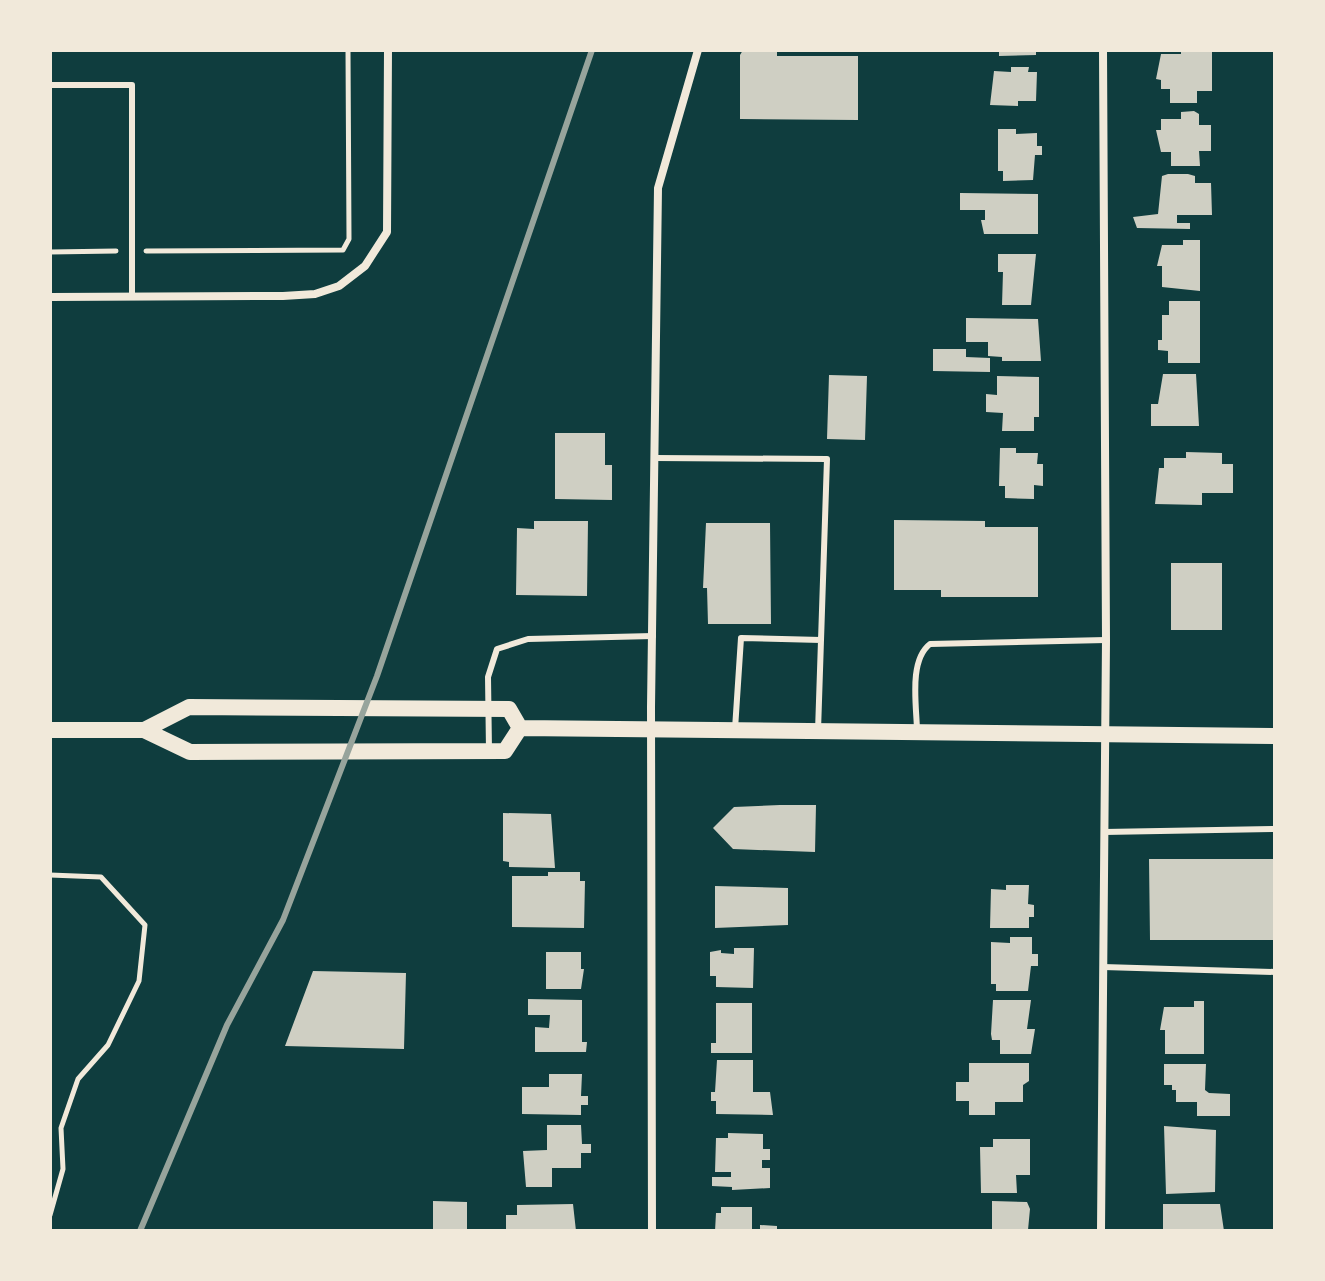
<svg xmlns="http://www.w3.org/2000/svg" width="1325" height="1281" font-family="Merriweather,serif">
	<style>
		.building { fill: #cfcfc3 }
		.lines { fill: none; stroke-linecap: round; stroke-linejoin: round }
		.path { stroke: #f1e9da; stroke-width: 5 }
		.service { stroke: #f1e9da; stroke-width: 6 }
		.minor { stroke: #f1e9da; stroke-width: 8 }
		.secondary { stroke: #f1e9da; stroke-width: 16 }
		.rail { stroke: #97a49c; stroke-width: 6 }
	</style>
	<rect width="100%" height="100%" fill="#0f3d3e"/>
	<path class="building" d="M743,50H777V56H858V120L740,119V55Z
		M999,50H1036V55L999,56Z
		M1181,51H1212V91H1197V103H1170V89H1161V80L1156,79L1161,54H1181Z
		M1011,67H1029L1028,72H1037L1036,101H1018V106L990,105L994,71L1011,72Z
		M1194,111L1199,114V125H1211V151H1199L1200,166H1171V152H1161L1156,130H1161V119H1181V112Z
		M998,129H1016V134L1037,133V146H1042V155H1035L1033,180L1003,181V171H998Z
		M1168,174H1188L1195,176V183H1211L1212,215H1177V223H1190V229L1137,228L1133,217L1158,214L1162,176Z
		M960,193L1038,194V234H984L981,220H985V210H960Z
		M1183,240H1200V291L1162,287V266H1157L1162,245H1183Z
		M998,254H1036L1031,305H1002L1003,272H998Z
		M1169,301H1200V363H1168V351L1158,350V340H1162V315H1169Z
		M966,318L1038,319L1041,361H1002V357L988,356V342H966Z
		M933,349H966V357L990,358V372L933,371Z
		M1163,374H1196L1199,426H1151V404H1158Z
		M829,375L867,376L865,440L827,439Z
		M997,376L1039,377V417H1034V431H1002L1003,413L986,412V394L997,395Z
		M555,433H605V465H612V500L555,499Z
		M1000,448H1016V453H1038L1037,464H1043V486L1034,485V499L1005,498V486H999Z
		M1186,452L1222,453V464H1233V493H1202V505L1155,504L1159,468H1164V458H1186Z
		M894,520L985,521V527H1038V597H941V590H894Z
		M534,521H588L587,596L516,595L517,528L534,529Z
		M706,523H770L771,624H708L707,588H703Z
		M1171,563H1222V630H1171Z
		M780,805H816L815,852L733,849L713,828L734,807Z
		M503,813L551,814L555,868L509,867V862L503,861Z
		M1149,859H1275V940H1150Z
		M548,872H580V881H585L584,928L512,927V876H548Z
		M1006,885H1029L1028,904L1034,905V917H1029V928H990L991,889L1006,890Z
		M715,886L788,888V925L715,928Z
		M1010,937H1032V954H1038V966H1031L1028,991H996V984H991V942L1010,943Z
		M734,948H754L753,988L716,987V976H710V952L721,950V953L734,954Z
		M546,952H581V969H584L581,989H546Z
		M313,971L406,973L404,1049L285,1046Z
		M528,999L582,1000V1042H587L586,1052H535V1027L549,1028L550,1015H528Z
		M993,1000H1031L1027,1029H1035L1031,1054H1000V1040H992L991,1034Z
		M1194,1001H1204V1054H1165V1030H1160L1164,1007H1194Z
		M716,1003H752V1053H711V1043H716Z
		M717,1060H753V1092H770L773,1115L716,1114V1101H711V1092H715Z
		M969,1063H1029V1081L1023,1085V1102H995V1115H969V1101H956V1082H969Z
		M1164,1064H1206L1205,1090L1209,1093L1230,1094V1116H1197V1102H1176V1090H1172V1085H1164Z
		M549,1074H582L581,1096H588V1105H581V1115L522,1114V1087H549Z
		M547,1125H581L582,1144H591V1153H581V1168H552V1187H526L523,1151L547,1150Z
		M1164,1126L1216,1130L1215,1192L1166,1194Z
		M728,1133L763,1134V1149H770V1160H762V1168H770V1188L732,1190V1187L712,1186V1177H731V1172H715L716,1138H728Z
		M993,1139H1030V1175H1016L1017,1193H981L980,1147H993Z
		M433,1201L467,1202V1231H433Z
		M992,1201L1027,1202L1030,1209L1028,1230L992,1231Z
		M573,1204L576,1231H506V1215H517V1205Z
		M1163,1204H1220L1224,1231H1163Z
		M721,1207H752V1231H715L716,1213H721Z
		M760,1225L777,1226V1231H760Z"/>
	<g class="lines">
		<path class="path" d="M146,251L343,250L349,239L348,50
			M50,252L116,251
			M50,875L101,877L145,925L139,981L108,1045L78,1079L61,1128L63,1169L50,1215"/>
		<path class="service" d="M50,85H132V297
			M655,458L827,459L818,731
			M735,729L741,638L821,640
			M917,732C917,708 908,661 930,644L1106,640
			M489,751L488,677L497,649L528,639L653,636
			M1104,832L1275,829
			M1103,967L1275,972"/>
		<path class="minor" d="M50,297L283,296L315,294L339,286L365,266L387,232L388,50
			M652,1231L651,707L658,188L698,50
			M1101,1231L1106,640L1103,50"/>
		<path class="secondary" d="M520,728L1275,736
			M50,730H144L190,752L505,751L520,728
			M144,730L189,707L509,709L520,728"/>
		<path class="rail" d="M140,1231L227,1025L283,920L377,676L592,50"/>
	</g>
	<rect width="1325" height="1281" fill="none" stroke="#f1e9da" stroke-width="104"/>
</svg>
